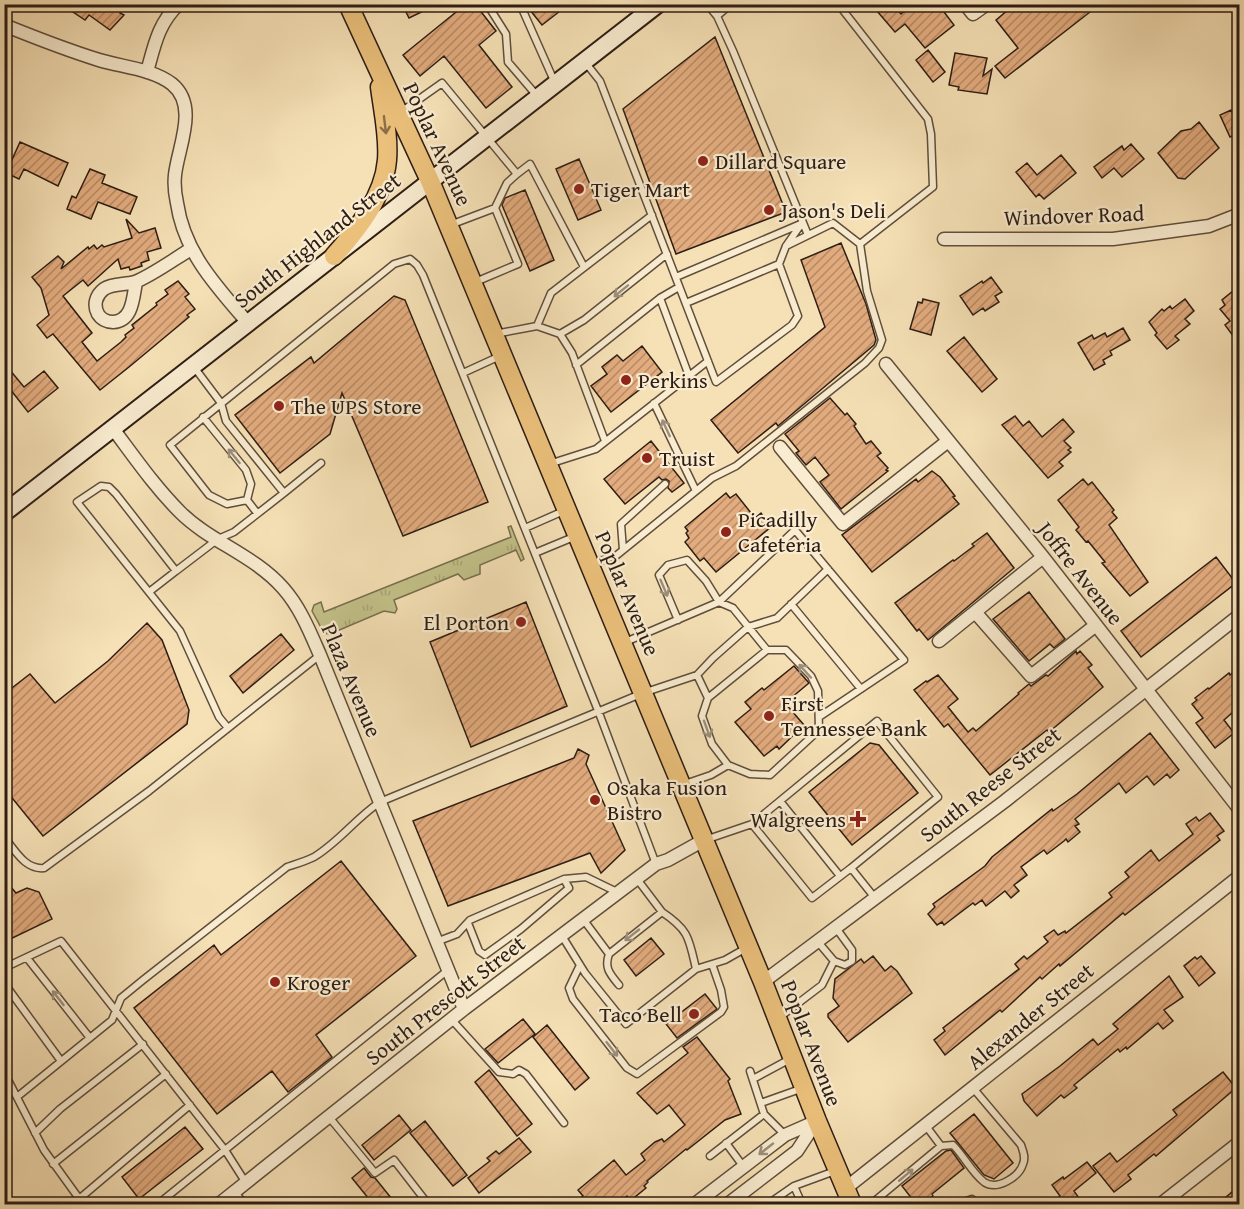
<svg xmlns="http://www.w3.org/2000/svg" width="1244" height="1209" font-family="'Gentium Book Plus',serif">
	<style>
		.grass { fill: url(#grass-tufts); stroke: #786f4e; stroke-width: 1.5 }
		.building { fill: url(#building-hatch); stroke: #2d1d14; stroke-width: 1.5 }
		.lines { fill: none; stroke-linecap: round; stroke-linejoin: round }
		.service-casing { stroke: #5f4e3c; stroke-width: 9 }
		.minor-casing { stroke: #5f4e3c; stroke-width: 15 }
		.secondary-casing { stroke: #2d1d14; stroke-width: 20 }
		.primary-casing { stroke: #2d1d14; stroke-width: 21 }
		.service { stroke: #f9ecd0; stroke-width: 6 }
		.minor { stroke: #f9ecd0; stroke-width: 12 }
		.secondary { stroke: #f9ecd0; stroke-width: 16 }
		.primary { stroke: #ebc07b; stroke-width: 18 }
		.oneway { stroke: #8c6e48 }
		.oneway2 { stroke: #9d8f7b }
		.poi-dot { fill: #8f2418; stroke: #f9ecd0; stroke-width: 2 }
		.labels { text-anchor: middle; stroke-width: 4.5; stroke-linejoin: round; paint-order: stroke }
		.street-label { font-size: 22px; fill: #2d1d14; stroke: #f9ecd0 }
		.poi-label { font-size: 22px; fill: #2d1d14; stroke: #f9ecd0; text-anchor: start }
	</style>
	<defs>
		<pattern id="grass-tufts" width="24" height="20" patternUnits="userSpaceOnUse" patternTransform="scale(1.5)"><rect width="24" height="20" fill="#c3c189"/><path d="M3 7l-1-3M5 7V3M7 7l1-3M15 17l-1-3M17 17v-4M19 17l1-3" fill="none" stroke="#a8a575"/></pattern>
		<pattern id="building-hatch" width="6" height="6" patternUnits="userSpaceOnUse" patternTransform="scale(1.5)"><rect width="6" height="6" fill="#e3ac7e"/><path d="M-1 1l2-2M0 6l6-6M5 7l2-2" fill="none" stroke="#b88b66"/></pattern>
	</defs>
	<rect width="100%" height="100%" fill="#f6e1b6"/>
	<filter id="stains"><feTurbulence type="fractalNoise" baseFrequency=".00333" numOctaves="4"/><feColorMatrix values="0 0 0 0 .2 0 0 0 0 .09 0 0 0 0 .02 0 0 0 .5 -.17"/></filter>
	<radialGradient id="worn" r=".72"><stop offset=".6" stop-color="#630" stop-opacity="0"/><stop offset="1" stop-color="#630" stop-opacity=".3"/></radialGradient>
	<path class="grass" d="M511,526L524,559L521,561L516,550L480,565V574L464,580L458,574L394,600L397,609L395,613L384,611L330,634L324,633L312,611L314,605L321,602L324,612L511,537L508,527Z"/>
	<path class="building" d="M74,4H126L120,13L124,15L110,30L89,15L85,20L73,12L77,6Z
		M402,4H438L409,18Z
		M466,4H475L496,31L479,45L512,87L486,108L444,56L420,76L403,55Z
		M537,4H569L542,25L530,10Z
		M885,4H893L901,14L913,4H938L954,25L925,48L905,24L895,32L877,11Z
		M1015,4H1083L1090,12L1005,78L995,66L1018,48L996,20Z
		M715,37L786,212L676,254L623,109Z
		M928,50L945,72L933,82L916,60Z
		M955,53L987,58L983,76L992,69L987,94L958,90L959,87L949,85Z
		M1231,110L1236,120L1239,118V133L1230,137L1220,115Z
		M1199,122L1219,148L1185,179L1178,178L1158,153L1181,131L1191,129Z
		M20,142L68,163L58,186L24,169L19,179L6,173Z
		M1131,144L1144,159L1122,177L1114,168L1102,178L1094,167L1122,146L1124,150Z
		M1061,155L1076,173L1044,199L1039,194L1036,197L1016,172L1027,163L1037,175Z
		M579,159L601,210L578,220L556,169Z
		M90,169L105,175L102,183L137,197L130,214L98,202L91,219L67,209L72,196L76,198Z
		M525,190L554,260L530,271L502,205L505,198Z
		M126,219L139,233L155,228L161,248L147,252L149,260L141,263L142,266L130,270L129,267L121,269L118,259L88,286L83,280L63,296L92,333L82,342L97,361L121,342L126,337L125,335L134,328L132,325L157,305L156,303L168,294L165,290L178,281L189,294L185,297L195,309L187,315L189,317L129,367L100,390L53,334L47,338L37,325L49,315L41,288L32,277L58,256L64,262L61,269L88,247L89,249L94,245L97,249L102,245L104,247L132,238Z
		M841,243L866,304L876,340L874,345L778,426L776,423L738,453L711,420L825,327L801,260Z
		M991,277L1002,292L995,296L999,302L985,311L983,308L973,315L960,296L982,281L983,283Z
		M1239,286V344L1225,325L1230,321L1220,309L1225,305L1222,300Z
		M394,296L405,300L488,502L403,536L342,393L330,434L280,473L235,415L311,357L314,363Z
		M923,299L939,303L931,335L910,329L918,302L922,303Z
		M1185,299L1194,311L1185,319L1190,324L1175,336L1179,340L1167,349L1155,335L1157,333L1149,322L1162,309L1164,311L1170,306L1172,309Z
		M1123,328L1130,340L1110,351L1112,355L1103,360L1105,364L1094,370L1078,343L1092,335L1094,339L1105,333L1107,337Z
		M964,337L997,379L982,392L947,351Z
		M642,346L662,372L611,412L591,386L607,374L602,367L617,355L623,361Z
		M4,363L24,387L44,371L58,388L28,412L10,389L4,393Z
		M830,398L845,415L847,413L856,424L854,426L866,444L871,441L881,453L877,456L888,468L886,470L888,471L841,509L820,482L829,475L815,457L806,465L796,453L799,451L785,434Z
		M1015,416L1023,426L1029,421L1042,437L1063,419L1074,432L1064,441L1071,448L1068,450L1071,452L1059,462L1063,466L1048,478L1002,425Z
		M651,441L684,483L672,492L668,488L669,481L666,479L662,480L659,477L625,504L604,479Z
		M932,471L940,477L955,496L953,497L959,504L872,572L842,535L916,479L918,482Z
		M1083,479L1088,485L1092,482L1114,510L1112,512L1117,518L1109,525L1148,582L1130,596L1102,563L1105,562L1088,541L1086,542L1076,530L1079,527L1058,500Z
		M726,493L730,498L736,494L755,518L761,513L771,527L716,572L704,558L700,561L685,542L689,538L686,533L688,531L685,527Z
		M987,533L1014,568L928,640L919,629L917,631L895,603L953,560L954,561L974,546L972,544Z
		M1216,557L1236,583L1141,657L1121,631Z
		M1029,592L1065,639L1054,648L1050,644L1029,661L993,619Z
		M526,602L567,706L471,747L430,642Z
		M147,623L162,640L189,710L187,724L43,836L4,788V694L30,674L55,703L108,661Z
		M281,634L294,650L243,693L230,676Z
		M1076,651L1077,654L1080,651L1092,665L1088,668L1103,687L1049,732L1047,730L990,775L948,724L944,727L914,690L926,681L927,682L938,675L958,699L948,707L968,732L973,728L976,731L1019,694L1018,693L1029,684L1031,686L1046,675L1048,676Z
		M794,666L809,683L785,703L804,725L779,749L777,746L764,756L735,722L751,709L745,702L762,688L764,690Z
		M1239,667V707L1224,720L1234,733L1215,748L1196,723L1203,718L1192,704L1197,700L1195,698L1208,688L1209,689L1229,673L1230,675Z
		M1150,733L1179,770L1170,778L1167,774L1154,785L1147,776L1126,793L1119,783L1075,819L1079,824L1075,826L1080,832L1068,842L1066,839L1064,841L1047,854L1044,850L1021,867L1027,875L1014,885L1019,891L1011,898L1005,891L986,906L982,900L975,905L973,903L944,925L942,922L937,925L928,914L935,907L933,904L985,866L992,857L1052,809L1053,811L1077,794Z
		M870,743L879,745L918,793L852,845L809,792Z
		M578,749L589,755L586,764L625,850L601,873L590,853L448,906L413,821L574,758Z
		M1210,813L1224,831L1217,836L1220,840L1125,915L1123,913L1060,966L1059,964L1042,979L1040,977L1002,1012L1000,1010L945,1055L934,1040L945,1031L943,1028L1019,969L1015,964L1024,956L1027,959L1048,942L1044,937L1054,930L1058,935L1065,931L1066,933L1112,897L1109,893L1129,877L1125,872L1151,850L1159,861L1193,834L1186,824L1196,817L1199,821Z
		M341,861L416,956L316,1035L332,1057L307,1077L288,1092L272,1071L217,1114L134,1008L214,945L221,955Z
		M4,879L16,893L27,888L39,892L52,919L4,942Z
		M651,938L664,954L636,976L624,960Z
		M873,956L885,971L891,966L897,971L912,993L848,1042L828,1017V1014L839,1006L833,998L835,979L861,959L864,963Z
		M1201,956L1215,973L1199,986L1184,966L1195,957L1197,959Z
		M1169,976L1183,997L1164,1010L1173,1021L1163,1029L1158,1023L1127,1049L1126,1047L1120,1052L1118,1049L1074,1085L1077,1088L1064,1098L1061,1095L1037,1116L1024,1101L1022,1094L1060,1066L1093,1039L1098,1045L1118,1029L1113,1024Z
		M705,994L717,1009L677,1038L666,1024Z
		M523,1019L535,1034L498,1063L485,1049Z
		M547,1025L589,1078L575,1090L533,1037Z
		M697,1037L730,1079L728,1081L741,1114L725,1120L687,1150L686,1149L647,1181L648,1182L644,1186L646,1188L630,1201L627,1196L617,1204H573L583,1196L578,1190L614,1160L626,1175L645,1160L641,1154L655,1142L662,1139L664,1142L685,1125L669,1105L657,1114L637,1093L688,1053L683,1047Z
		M489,1070L532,1124L517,1136L475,1082Z
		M1223,1072L1236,1088L1156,1156L1154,1154L1128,1175L1131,1179L1114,1192L1093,1166L1110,1153L1117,1162L1177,1115L1173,1110Z
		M974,1114L1013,1163L994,1179L984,1175L950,1133Z
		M399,1115L411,1130L374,1160L362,1145Z
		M425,1121L467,1175L453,1186L410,1133Z
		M185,1127L203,1149L139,1199L122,1177Z
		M519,1138L531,1152L479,1193L468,1178L490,1161L487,1158L496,1151L499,1154Z
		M951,1150L964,1168L932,1194L933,1196L922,1204H916L902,1186L946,1151Z
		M1087,1162L1096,1173L1074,1191L1083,1204H1064L1058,1198L1060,1196L1052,1185L1063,1177L1064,1179Z
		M364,1168L371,1177L375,1178L396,1204H373L352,1178Z
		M1239,1186V1204H1218Z"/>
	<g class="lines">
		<g class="service-casing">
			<path id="service" d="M487,4L506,34L508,62L538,97
				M520,4L555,83
				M707,4L717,16L733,51L808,235
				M717,16L731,4
				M585,62L600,81L716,382L792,325L798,316L779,264L686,303
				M401,112L442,83L517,174L507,183L495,208
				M517,174L530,164L584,267
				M450,225L495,208L518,264L473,283
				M786,246L833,223L860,244L933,187L931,134L928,119L842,9L834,4
				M779,264L786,246L802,223
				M676,277L803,223
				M660,298L679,287
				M537,326L551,293L652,215
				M495,334L537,326L560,334L572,353L605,441
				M560,334L584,320L667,254
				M576,365L660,298L689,376
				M194,367L221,403L226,421L284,493L234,532L218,539L176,571L116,494L109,487L101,486L77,502L180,631L219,717L228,728
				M463,373L500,356
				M654,403L696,491
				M203,417L246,470L251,484L247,500
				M549,464L596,449L708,361
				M284,493L321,463
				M257,513L247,500L227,504L209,495L170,445L394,264L410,259L417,265L423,275L599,713L656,864
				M525,528L566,510
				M623,550L621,524L665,484
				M535,553L576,536
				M590,565L617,555L712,478L736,466L865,363L879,348L882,340L867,291L860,244
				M149,592L176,571
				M791,604L861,689
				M678,620L659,575L668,565L687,560L706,581L719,602L733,608L767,650H786L811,676L818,691L819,730L770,775L750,774L728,765L712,744L702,716L708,698L697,675
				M623,643L719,602L795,530L904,660L819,717
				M708,698L767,650
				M682,785L711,775L728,765
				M780,801L840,876
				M752,824L812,898L851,868
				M4,837C15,850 25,870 44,868L149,791L320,655
				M705,840L752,824L877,721L938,797L851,868L875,898
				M662,912C689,930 689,938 696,969
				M583,919L609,954L662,912L637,879
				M468,923L479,951L485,955L521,929L569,888L564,879
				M562,936L585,973L626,1024L696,969L725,960L748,947
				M436,942L457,934L470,920L564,879L586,877L617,892
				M818,942L834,961L845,965L852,961V950L836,928
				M609,954C604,968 610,974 619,985
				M27,958L90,1038
				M580,965L569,988L573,999L627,1068L637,1074L721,1012L724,1007L721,990L712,964
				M4,968L61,941L225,1150L246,1183
				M4,983L61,1061
				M780,1017L822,985L834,961
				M452,1020L499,1072L513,1074L519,1070L526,1074L564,1123
				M750,1071L764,1114
				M4,1072L44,1150L83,1204
				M753,1079L792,1058
				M17,1097L112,1020L121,998L143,980L287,867C296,864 306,861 314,857C339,842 356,818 380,802L643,693L697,675L713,658L748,627L777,618L828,569
				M761,1103L803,1088
				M329,1117L375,1173L394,1160L428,1204
				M926,1126L941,1146
				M35,1133L60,1109L143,1044
				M726,1143L743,1166
				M710,1156L764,1114L785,1135
				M53,1164L166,1074
				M794,1186L802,1204
				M235,1192L244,1204
				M79,1199L190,1105
				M158,1204L448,970
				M768,1204L794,1186L835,1171
				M871,1204L941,1146L953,1145C964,1156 972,1173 984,1182C997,1191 1019,1177 1023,1164C1026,1157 1023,1151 1021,1145L973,1088
				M958,1204L972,1199L976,1204"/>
		</g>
		<g class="minor-casing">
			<path id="minor" d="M965,4L973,14L987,4
				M4,25C36,38 67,50 99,60C122,67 153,69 172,84C199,106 178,147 175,175C174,184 175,194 177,203C184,252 216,286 248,323
				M147,72C154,47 158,23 179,4
				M944,239H1113L1209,226L1240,214
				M136,282C133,297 133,321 113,322C107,322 101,319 98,314C93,305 96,295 104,289C113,283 125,285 135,282C151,276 176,258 191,249
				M886,364L1043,557L1240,810
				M114,430C135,458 155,487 180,512C210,542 254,555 283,588C300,607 310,632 320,655L464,1009
				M780,447L843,524L948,441
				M975,612L1031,676L1096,625
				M939,641L1043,557
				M763,982L1005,801L1240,615
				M846,1188L1240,876
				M219,1204L464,1009L656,864L668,860L704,840
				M695,1204L785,1135L817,1121
				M728,1204L797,1151L816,1122
				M1161,1204L1240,1142"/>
		</g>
		<g class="secondary-casing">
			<path id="secondary" d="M4,513L658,4"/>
		</g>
		<g class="primary-casing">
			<path id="primary" d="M348,4L430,181L763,982L817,1121L852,1204
				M334,256C357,230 384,197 387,160C389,136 383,111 380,87"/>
		</g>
		<use href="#service" class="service"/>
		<use href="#minor" class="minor"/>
		<use href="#secondary" class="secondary"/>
		<use href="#primary" class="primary"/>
	</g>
	<defs><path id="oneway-shaft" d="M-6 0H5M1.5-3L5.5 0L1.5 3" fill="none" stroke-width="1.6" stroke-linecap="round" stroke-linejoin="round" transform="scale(1.5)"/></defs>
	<use class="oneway" href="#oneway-shaft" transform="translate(385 125) rotate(83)"/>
	<g class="oneway2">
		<use href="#oneway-shaft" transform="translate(621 291) rotate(141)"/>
		<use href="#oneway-shaft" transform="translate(666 428) rotate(-115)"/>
		<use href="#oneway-shaft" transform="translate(234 456) rotate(-129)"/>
		<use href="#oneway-shaft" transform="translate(664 588) rotate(67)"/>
		<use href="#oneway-shaft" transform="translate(805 671) rotate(-132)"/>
		<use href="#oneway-shaft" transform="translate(707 729) rotate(70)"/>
		<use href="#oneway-shaft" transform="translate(632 935) rotate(142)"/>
		<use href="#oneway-shaft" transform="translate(58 998) rotate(-128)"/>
		<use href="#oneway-shaft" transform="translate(612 1049) rotate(52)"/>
		<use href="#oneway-shaft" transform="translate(766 1149) rotate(142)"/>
		<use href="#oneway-shaft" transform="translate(906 1175) rotate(-40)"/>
	</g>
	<g class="poi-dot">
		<circle cx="703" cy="161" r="6"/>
		<circle cx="579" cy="189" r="6"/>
		<circle cx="769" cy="210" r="6"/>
		<circle cx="626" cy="380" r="6"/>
		<circle cx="279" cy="406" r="6"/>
		<circle cx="647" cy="458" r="6"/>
		<circle cx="726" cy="532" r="6"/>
		<circle cx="521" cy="622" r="6"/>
		<circle cx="769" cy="716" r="6"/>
		<circle cx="595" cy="800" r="6"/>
		<path d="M855 810h6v6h6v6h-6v6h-6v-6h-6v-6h6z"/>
		<circle cx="275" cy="982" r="6"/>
		<circle cx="694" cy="1014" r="6"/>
	</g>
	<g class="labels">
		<g class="street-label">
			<text transform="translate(438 144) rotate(65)" y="8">Poplar Avenue</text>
			<text transform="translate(1074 215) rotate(-2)" y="8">Windover Road</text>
			<text transform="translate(317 240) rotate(-38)" y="8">South Highland Street</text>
			<text transform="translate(1081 573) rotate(52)" y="8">Joffre Avenue</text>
			<text transform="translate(628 593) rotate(67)" y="8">Poplar Avenue</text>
			<text transform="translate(352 680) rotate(67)" y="8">Plaza Avenue</text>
			<text transform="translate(990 784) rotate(-38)" y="8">South Reese Street</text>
			<text transform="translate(445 1000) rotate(-38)" y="8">South Prescott Street</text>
			<text transform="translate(1030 1016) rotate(-39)" y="8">Alexander Street</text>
			<text transform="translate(812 1043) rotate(69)" y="8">Poplar Avenue</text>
		</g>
		<g class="poi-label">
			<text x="715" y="169">Dillard Square</text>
			<text x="591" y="197">Tiger Mart</text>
			<text x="781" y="218">Jason's Deli</text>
			<text x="638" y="388">Perkins</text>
			<text x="291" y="414">The UPS Store</text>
			<text x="659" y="466">Truist</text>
			<text x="738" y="527">Picadilly<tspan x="738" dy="25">Cafeteria</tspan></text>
			<text x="509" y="630" text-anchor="end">El Porton</text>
			<text x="781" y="711">First<tspan x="781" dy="25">Tennessee Bank</tspan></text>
			<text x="607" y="795">Osaka Fusion<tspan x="607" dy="25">Bistro</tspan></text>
			<text x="846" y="827" text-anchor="end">Walgreens</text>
			<text x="287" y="990">Kroger</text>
			<text x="682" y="1022" text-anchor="end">Taco Bell</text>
		</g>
	</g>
	<rect width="1244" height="1209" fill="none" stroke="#f6e1b6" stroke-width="24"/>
	<rect x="6" y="6" width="1232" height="1197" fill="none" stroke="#2d1d14" stroke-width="3"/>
	<rect x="12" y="12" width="1220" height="1185" fill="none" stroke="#2d1d14" stroke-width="1.5"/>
	<rect width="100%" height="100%" filter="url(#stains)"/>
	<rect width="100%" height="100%" fill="url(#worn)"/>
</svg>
